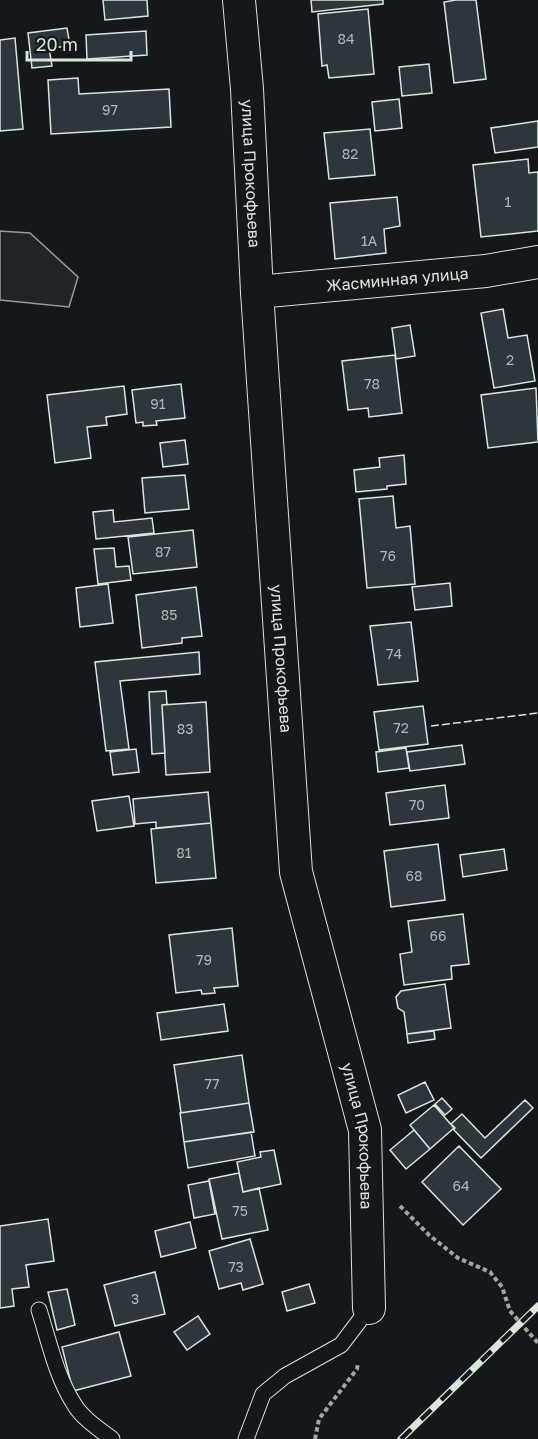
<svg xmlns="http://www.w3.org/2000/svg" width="538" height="1439" font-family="'Golos Text',sans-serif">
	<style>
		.green { fill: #202428; stroke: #939e99; stroke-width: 1.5 }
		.building { fill: #2c363c; stroke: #d8e6dc; stroke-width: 1.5 }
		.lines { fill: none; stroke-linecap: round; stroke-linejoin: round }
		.service-casing { stroke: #d8e6dc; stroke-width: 17 }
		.minor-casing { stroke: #d8e6dc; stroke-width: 34 }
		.path { stroke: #9da8a2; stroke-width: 4; stroke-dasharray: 4.5 3; stroke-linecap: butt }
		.service { stroke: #14181c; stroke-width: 15 }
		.minor { stroke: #14181c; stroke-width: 32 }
		.rail-casing { stroke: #d8e6dc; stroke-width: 7 }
		.rail { stroke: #14181c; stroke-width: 4.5; stroke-dasharray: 14; stroke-linecap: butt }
		.fence { stroke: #d8e6dc; stroke-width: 1.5; stroke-dasharray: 8 3; stroke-linecap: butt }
		.labels { text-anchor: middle; stroke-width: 4.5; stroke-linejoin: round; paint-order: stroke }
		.number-label { font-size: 14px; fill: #adbab4 }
		.street-label { font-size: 16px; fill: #d8e6dc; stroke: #14181c }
	</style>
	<rect width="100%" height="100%" fill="#14181c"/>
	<path class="green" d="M0,231L30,233L78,277L69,307L0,300Z"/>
	<path class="building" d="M103,0H147L148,16L105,20Z
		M311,0H383V4L312,12Z
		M456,0H476L486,79L454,83L444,2Z
		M368,9L374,74L329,78L327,65L322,66L318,14Z
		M67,28L70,46L49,48L52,66L32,68L28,33Z
		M146,31L147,55L87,59L86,35Z
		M15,38L23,129L0,131V40Z
		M429,64L432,93L402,96L399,67Z
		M78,78L79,94L169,89L171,127L51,134L48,80Z
		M399,99L402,128L375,131L372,102Z
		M538,121V147L495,153L491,128Z
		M370,129L375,175L329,179L324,133Z
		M528,159L529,173L538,172V231L481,237L473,165Z
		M397,197L400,226L384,229L386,253L335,259L330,203Z
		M503,309L508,338L527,335L535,381L494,388L481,313Z
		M410,325L415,356L396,359L392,328Z
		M395,355L402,413L369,417L368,408L348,410L342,361Z
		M181,384L185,418L156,421L157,425L143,426V422L136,423L132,390Z
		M124,386L127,414L106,417L107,425L87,427L91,458L55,463L47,395Z
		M536,388L538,442L488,448L481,395Z
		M185,440L188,464L163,467L160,443Z
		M404,455L406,484L387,486V489L356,492L354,470L380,467L379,458Z
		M185,475L189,509L145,513L142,478Z
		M393,496L396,528L410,526L415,584L367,588L359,499Z
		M113,510L114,522L152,518L154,533L96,539L93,512Z
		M193,530L197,567L133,574L128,537Z
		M114,548L116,567L129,566L131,580L98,584L94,549Z
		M450,583L452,606L415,610L412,587Z
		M108,584L113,623L80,627L76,588Z
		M196,587L202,636L182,638V643L142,648L136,595Z
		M411,622L418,681L378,685L370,626Z
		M199,652L200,674L120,681L129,749L106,751L95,662Z
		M166,691L167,705H162L165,753L152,754L149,692Z
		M206,702L210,772L166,775L162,705Z
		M423,706L428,744L379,750L374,712Z
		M462,745L465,764L410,771L407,752Z
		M406,748L409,768L378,772L376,752Z
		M136,749L139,772L113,775L110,752Z
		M445,785L449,818L390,825L386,793Z
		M208,792L211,823L156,828V822L135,824L133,799Z
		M129,796L134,826L97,831L92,801Z
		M211,823L216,878L156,883L151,829Z
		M438,844L445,900L391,907L384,851Z
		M504,849L507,870L463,877L460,855Z
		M463,914L469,964L451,966L452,979L404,985L400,954L412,952L408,921Z
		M232,928L238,986L214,988L215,993L202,994L201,990L176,993L169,935Z
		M445,984L451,1028L407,1034L404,1012L398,1008L396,997L401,991Z
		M224,1004L228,1031L161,1040L157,1013Z
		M434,1031L435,1039L408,1043L407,1034Z
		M242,1055L249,1103L181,1113L174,1065Z
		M425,1082L434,1100L406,1113L398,1095Z
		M442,1098L452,1109L445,1115L435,1104Z
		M525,1100L533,1108L481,1158L454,1130L455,1128L451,1124L462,1114L485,1138Z
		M249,1103L254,1132L184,1142L180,1113Z
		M434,1105L454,1128L430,1149L410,1125Z
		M414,1130L430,1149L406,1169L390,1150Z
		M251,1132L255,1156L188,1168L184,1142Z
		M459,1146L501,1189L463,1225L422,1182Z
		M274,1150L281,1184L243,1192L237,1162L261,1157L260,1152Z
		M239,1173L243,1192L259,1188L268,1230L222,1239L209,1179Z
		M209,1181L215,1214L194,1218L188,1185Z
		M48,1219L54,1261L26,1265L29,1287L12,1289L14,1306L0,1308V1226Z
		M190,1222L196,1248L161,1257L155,1231Z
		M250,1239L263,1284L243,1290L241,1283L219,1289L209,1251Z
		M155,1272L165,1314L115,1326L104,1285Z
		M309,1284L315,1303L287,1311L282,1292Z
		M67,1289L75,1325L57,1330L48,1292Z
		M198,1316L210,1334L187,1350L174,1332Z
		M119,1332L131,1376L73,1391L62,1347Z"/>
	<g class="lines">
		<g class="service-casing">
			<path id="service" d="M39,1310C49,1341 56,1376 74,1404C82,1418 99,1429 112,1439
				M246,1439L263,1394L285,1376L341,1345L369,1308"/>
		</g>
		<g class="minor-casing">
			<g id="minor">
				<path id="s1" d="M239,0L247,89L257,292L296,872L365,1130L369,1308"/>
				<path id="s2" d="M257,292L486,271L538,262"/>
			</g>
		</g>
		<path class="path" d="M400,1206L429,1235L458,1258L490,1272L502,1287L510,1311L538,1343
			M315,1439L319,1419L357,1369L358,1363"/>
		<use href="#service" class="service"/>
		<use href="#minor" class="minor"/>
		<g class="rail-casing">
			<path id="rail" d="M401,1439L538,1306"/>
		</g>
		<use href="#rail" class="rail"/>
		<path class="fence" d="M431,726L538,713"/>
	</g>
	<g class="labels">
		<g class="number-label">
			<text x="346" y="44">84</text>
			<text x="110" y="115">97</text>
			<text x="350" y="159">82</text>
			<text x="508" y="207">1</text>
			<text x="369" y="246">1А</text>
			<text x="510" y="365">2</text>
			<text x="372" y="389">78</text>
			<text x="158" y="409">91</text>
			<text x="163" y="557">87</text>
			<text x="388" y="561">76</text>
			<text x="169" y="620">85</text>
			<text x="394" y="659">74</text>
			<text x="401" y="733">72</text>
			<text x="185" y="734">83</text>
			<text x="417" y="810">70</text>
			<text x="184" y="858">81</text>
			<text x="414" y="881">68</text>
			<text x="438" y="941">66</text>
			<text x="204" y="965">79</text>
			<text x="212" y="1089">77</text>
			<text x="461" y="1191">64</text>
			<text x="240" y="1216">75</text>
			<text x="236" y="1272">73</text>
			<text x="135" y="1304">3</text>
		</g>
		<g class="street-label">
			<text dy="6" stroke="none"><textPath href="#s1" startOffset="174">улица Прокофьева</textPath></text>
			<text dy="6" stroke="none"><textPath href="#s2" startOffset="141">Жасминная улица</textPath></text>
			<text dy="6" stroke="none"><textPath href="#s1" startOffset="660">улица Прокофьева</textPath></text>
			<text dy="6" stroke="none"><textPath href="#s1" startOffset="1146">улица Прокофьева</textPath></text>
		</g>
	</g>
	<path d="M27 51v9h104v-9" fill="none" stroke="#d8e6dc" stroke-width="3"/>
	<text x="36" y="51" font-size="18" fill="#d8e6dc" stroke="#14181c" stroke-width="4.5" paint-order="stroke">20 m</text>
</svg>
